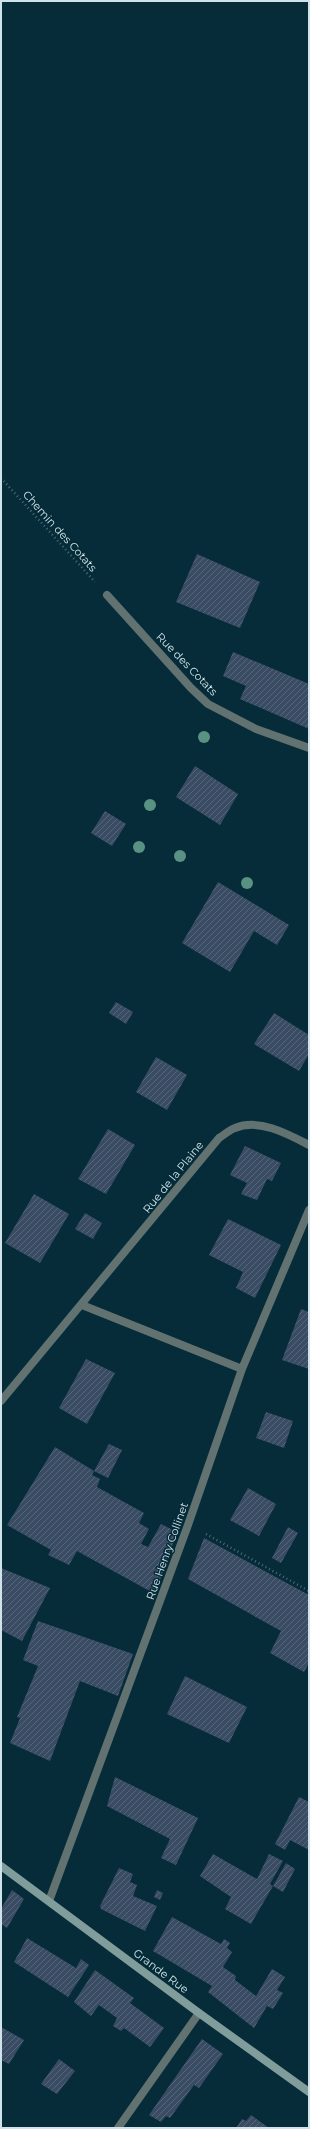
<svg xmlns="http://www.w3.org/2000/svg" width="310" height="2129" font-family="Montserrat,sans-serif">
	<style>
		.building { fill: url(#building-hatch) }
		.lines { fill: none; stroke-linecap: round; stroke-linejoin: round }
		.path { stroke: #4d6d78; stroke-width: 2.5; stroke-dasharray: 1 3; stroke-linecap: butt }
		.lane { stroke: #617271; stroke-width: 8 }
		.street { stroke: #617271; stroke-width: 8 }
		.secondary { stroke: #809d9b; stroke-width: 8 }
		.tree { fill: #599282 }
		.labels { text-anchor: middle; stroke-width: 3; stroke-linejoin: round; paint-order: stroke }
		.street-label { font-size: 11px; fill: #d0e3eb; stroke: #052c38 }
	</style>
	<defs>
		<pattern id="building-hatch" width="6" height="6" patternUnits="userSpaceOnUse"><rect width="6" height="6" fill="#3a4c64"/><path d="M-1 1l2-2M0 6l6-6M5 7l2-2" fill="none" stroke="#55667a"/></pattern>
	</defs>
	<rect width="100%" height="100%" fill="#052c38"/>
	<path class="building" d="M197,554L260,582L240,628L176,602Z
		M233,652L309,684V729L240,699L246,686L223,676Z
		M195,766L238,794L220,825L176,797Z
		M105,811L126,824L112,846L91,833Z
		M218,882L289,925L277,945L254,931L230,972L182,943Z
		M116,1002L133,1012L126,1024L109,1013Z
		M274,1013L309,1035V1054L299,1071L254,1044Z
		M156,1057L187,1075L167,1110L136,1092Z
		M108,1129L135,1145L106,1194L78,1179Z
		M245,1146L281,1163L272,1181L267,1179L257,1200L241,1194L247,1183L230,1175Z
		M34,1194L69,1214L40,1263L5,1243Z
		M85,1213L102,1223L93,1239L75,1229Z
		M228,1219L281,1245L255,1298L236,1288L243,1272L209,1255Z
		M301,1309L309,1312V1369L282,1360Z
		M86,1359L115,1373L87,1424L59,1408Z
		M266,1412L293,1421L284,1448L256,1438Z
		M109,1444L122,1450L108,1478L94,1471L92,1475L100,1479L97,1487L144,1513L139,1523L149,1529L141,1544L148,1547L161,1524L177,1532L155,1594L77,1551L69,1565L63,1562L48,1555L51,1550L7,1525L55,1447L94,1471Z
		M248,1488L276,1504L259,1536L230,1520Z
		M288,1527L298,1533L281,1563L272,1558Z
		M204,1538L309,1595V1663L304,1672L270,1653L281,1631L188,1579Z
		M1,1568L50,1588L22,1641L1,1630Z
		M38,1621L133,1654L118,1696L80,1681L50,1761L10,1743L20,1718L17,1717L38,1666L23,1660Z
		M185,1676L247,1707L229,1743L167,1714Z
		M115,1777L198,1818L176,1865L161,1858L170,1839L107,1806Z
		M299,1797L309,1802V1850L290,1840L285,1850L275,1844Z
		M213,1854L257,1879L269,1854L283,1861L270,1884L273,1886L251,1924L225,1909L231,1897L200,1876Z
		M286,1863L295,1869L283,1892L273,1886Z
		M119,1868L133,1874L130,1882L137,1885L133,1896L157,1906L145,1931L101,1909L100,1906Z
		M12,1890L24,1899L7,1928L1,1924V1909Z
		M157,1890L163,1893L160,1900L154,1897Z
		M172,1917L221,1944L224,1939L230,1943L227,1948L232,1952L223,1967L236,1976L235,1980L256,1996L272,1969L285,1977L277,1990L283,1993L273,2009L267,2006L254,2028L208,1992L212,1986L153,1951Z
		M27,1938L76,1968L81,1959L89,1965L68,1997L14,1962Z
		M95,1970L134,1998L130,2003L164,2028L150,2047L124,2028L121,2031L113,2026L117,2018L99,2005L91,2016L74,2002Z
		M1,2027L24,2040L9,2064L1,2060Z
		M202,2039L223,2054L199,2088L194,2085L170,2118L166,2116L161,2122L149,2115Z
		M59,2059L75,2071L57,2094L41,2084Z
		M251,2115L269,2128H236L242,2119L246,2121Z"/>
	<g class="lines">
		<path class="path" d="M1,478L95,582
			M206,1534L309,1591"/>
		<path class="lane" d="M118,2128L199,2013"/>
		<path class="street" d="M107,595L191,688L208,704L256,729L309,748
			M82,1305L242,1369
			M1,1401L219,1138C224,1135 229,1130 235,1128C259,1118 288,1134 309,1145
			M49,1901L188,1525L242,1369L309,1210"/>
		<path class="secondary" d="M1,1866L199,2013L309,2092"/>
	</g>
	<g class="tree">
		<circle cx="204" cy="737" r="6"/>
		<circle cx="150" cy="805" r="6"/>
		<circle cx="139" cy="847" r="6"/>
		<circle cx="180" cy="856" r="6"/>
		<circle cx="247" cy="883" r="6"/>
	</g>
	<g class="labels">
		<g class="street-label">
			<text transform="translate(60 531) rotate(48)" y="4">Chemin des Cotats</text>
			<text transform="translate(187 664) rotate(46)" y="4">Rue des Cotats</text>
			<text transform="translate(173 1177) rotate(-51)" y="4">Rue de la Plaine</text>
			<text transform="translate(167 1551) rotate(-70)" y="4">Rue Henry Collinet</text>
			<text transform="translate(161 1971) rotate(37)" y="4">Grande Rue</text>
		</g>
	</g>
	<rect width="310" height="2129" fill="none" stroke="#d0e3eb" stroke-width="4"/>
</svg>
